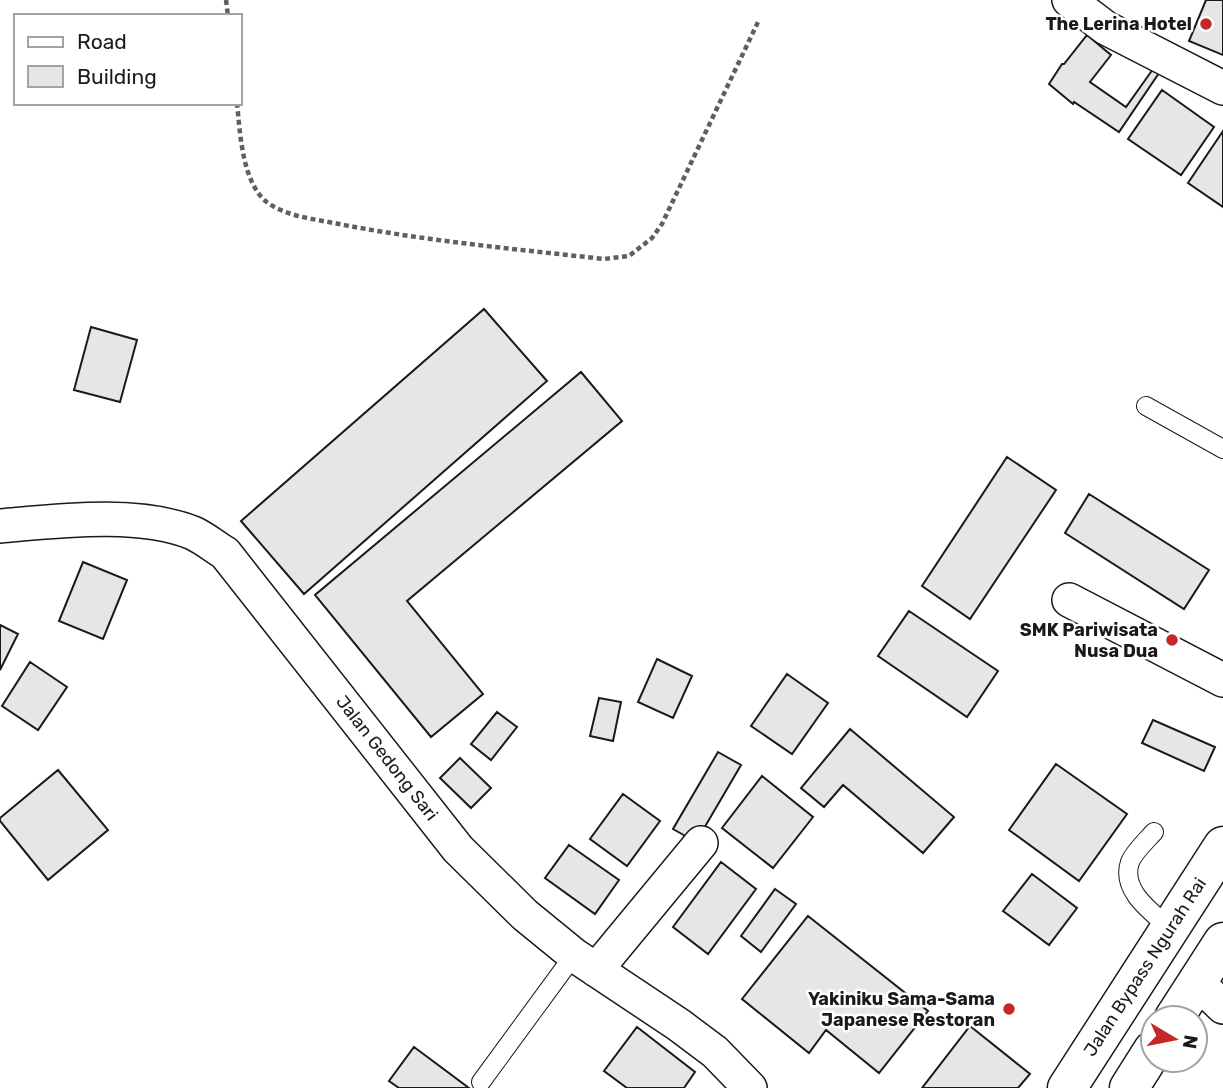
<svg xmlns="http://www.w3.org/2000/svg" width="1223" height="1088" font-family="Rubik,sans-serif">
	<style>
		.building { fill: #e6e6e6; stroke: #1a1a1a; stroke-width: 2 }
		.lines { fill: none; stroke-linecap: round; stroke-linejoin: round }
		.service-casing { stroke: #1a1a1a; stroke-width: 20 }
		.minor-casing { stroke: #1a1a1a; stroke-width: 36 }
		.trunk-casing { stroke: #1a1a1a; stroke-width: 41 }
		.path { stroke: #5f5f5f; stroke-width: 4.5; stroke-dasharray: 5 3.5; stroke-linecap: butt }
		.service { stroke: #fff; stroke-width: 18 }
		.minor { stroke: #fff; stroke-width: 33 }
		.trunk { stroke: #fff; stroke-width: 38 }
		.poi-dot { fill: #c62828; stroke: #fff; stroke-width: 2.5 }
		.labels { text-anchor: middle; stroke-width: 5; stroke-linejoin: round; paint-order: stroke }
		.poi-label { font-size: 18px; font-weight: bold; fill: #1a1a1a; stroke: #fff; text-anchor: end }
		.street-label { font-size: 18px; fill: #1a1a1a; stroke: #fff }
	</style>
	<rect width="100%" height="100%" fill="#fff"/>
	<path class="building" d="M1206,0H1223V55L1189,41Z
		M1087,35L1111,55L1090,82L1126,107L1153,69L1159,73L1119,132L1074,102L1073,104L1049,84L1062,64H1064Z
		M1162,90L1214,127L1181,175L1128,139Z
		M1223,131V207L1188,183Z
		M484,309L547,381L304,594L241,521Z
		M91,327L137,340L120,402L74,390Z
		M581,372L622,421L407,601L483,694L431,737L315,595Z
		M1007,457L1056,490L970,619L922,586Z
		M1089,494L1209,570L1184,609L1065,533Z
		M83,562L127,580L103,639L59,621Z
		M909,611L998,671L967,717L878,656Z
		M0,625L18,634L0,670Z
		M657,659L692,676L673,718L638,702Z
		M30,662L67,687L38,730L2,706Z
		M787,674L828,703L792,754L751,726Z
		M599,698L621,702L613,741L590,736Z
		M497,712L517,727L491,760L471,744Z
		M1153,720L1215,747L1204,771L1142,743Z
		M850,729L954,817L923,853L843,785L824,807L801,788Z
		M718,752L741,765L696,842L673,829Z
		M460,758L491,788L471,808L440,778Z
		M1056,764L1127,814L1079,881L1009,830Z
		M58,770L108,830L48,880L0,821V818Z
		M762,776L813,817L773,868L722,828Z
		M623,794L660,821L627,866L590,839Z
		M569,845L619,880L595,914L545,878Z
		M721,862L756,889L708,954L673,927Z
		M1032,874L1077,908L1049,945L1003,911Z
		M775,889L796,904L761,952L741,936Z
		M808,916L928,1011L879,1073L826,1030L809,1053L742,999Z
		M970,1026L1030,1074L1018,1088H922Z
		M637,1027L695,1072L684,1088H627L604,1071Z
		M414,1047L469,1088H399L389,1081Z"/>
	<g class="lines">
		<g class="service-casing">
			<path id="service" d="M1146,406L1223,449
				M1154,832C1146,841 1134,852 1130,862C1120,891 1153,913 1171,929
				M481,1082L574,955"/>
		</g>
		<g class="minor-casing">
			<path id="minor" d="M1069,0L1106,28L1223,88
				M0,526C59,521 138,511 193,533C204,538 215,547 225,553L458,849L525,915L574,955L679,1025L715,1052L750,1088
				M1069,600L1223,680
				M596,970L701,843
				M1197,982L1223,1007"/>
		</g>
		<g class="trunk-casing">
			<path id="trunk" d="M1174,1018L1223,942
				M1067,1088L1223,846
				M1129,1088L1153,1050"/>
		</g>
		<path class="path" d="M226,0L228,16
			M237,103C240,132 242,184 268,203C288,217 315,219 339,224C426,241 515,249 604,259L629,256L652,238L662,224L758,22"/>
		<use href="#service" class="service"/>
		<use href="#minor" class="minor"/>
		<use href="#trunk" class="trunk"/>
	</g>
	<g class="poi-dot">
		<circle cx="1206" cy="24" r="7"/>
		<circle cx="1172" cy="640" r="7"/>
		<circle cx="1009" cy="1009" r="7"/>
	</g>
	<g class="labels">
		<g class="poi-label">
			<text x="1192" y="30">The Lerina Hotel</text>
			<text x="1158" y="636">SMK Pariwisata<tspan x="1158" dy="21">Nusa Dua</tspan></text>
			<text x="995" y="1005">Yakiniku Sama-Sama<tspan x="995" dy="21">Japanese Restoran</tspan></text>
		</g>
		<g class="street-label">
			<text transform="translate(387 758) rotate(52)" y="6">Jalan Gedong Sari</text>
			<text transform="translate(1145 967) rotate(-57)" y="6">Jalan Bypass Ngurah Rai</text>
		</g>
	</g>
	<rect x="14" y="14" width="228" height="91" fill="#ffffff" stroke="#a3a3a3" stroke-width="2"/>
	<rect x="28" y="37" width="35" height="10" fill="#ffffff" stroke="#a3a3a3" stroke-width="2"/>
	<text x="77" y="49" font-size="21" fill="#1a1a1a">Road</text>
	<rect x="28" y="66" width="35" height="21" fill="#e6e6e6" stroke="#a3a3a3" stroke-width="2"/>
	<text x="77" y="84" font-size="21" fill="#1a1a1a">Building</text>
	<g transform="translate(1174 1039) rotate(100)"><circle r="33" fill="#ffffff" stroke="#a3a3a3" stroke-width="2"/>
	<path d="M0-5L12 26L0 18L-12 26Z" fill="#c62828"/>
	<text y="-10" font-size="19" font-weight="bold" text-anchor="middle" fill="#1a1a1a">N</text>
	</g>
</svg>
